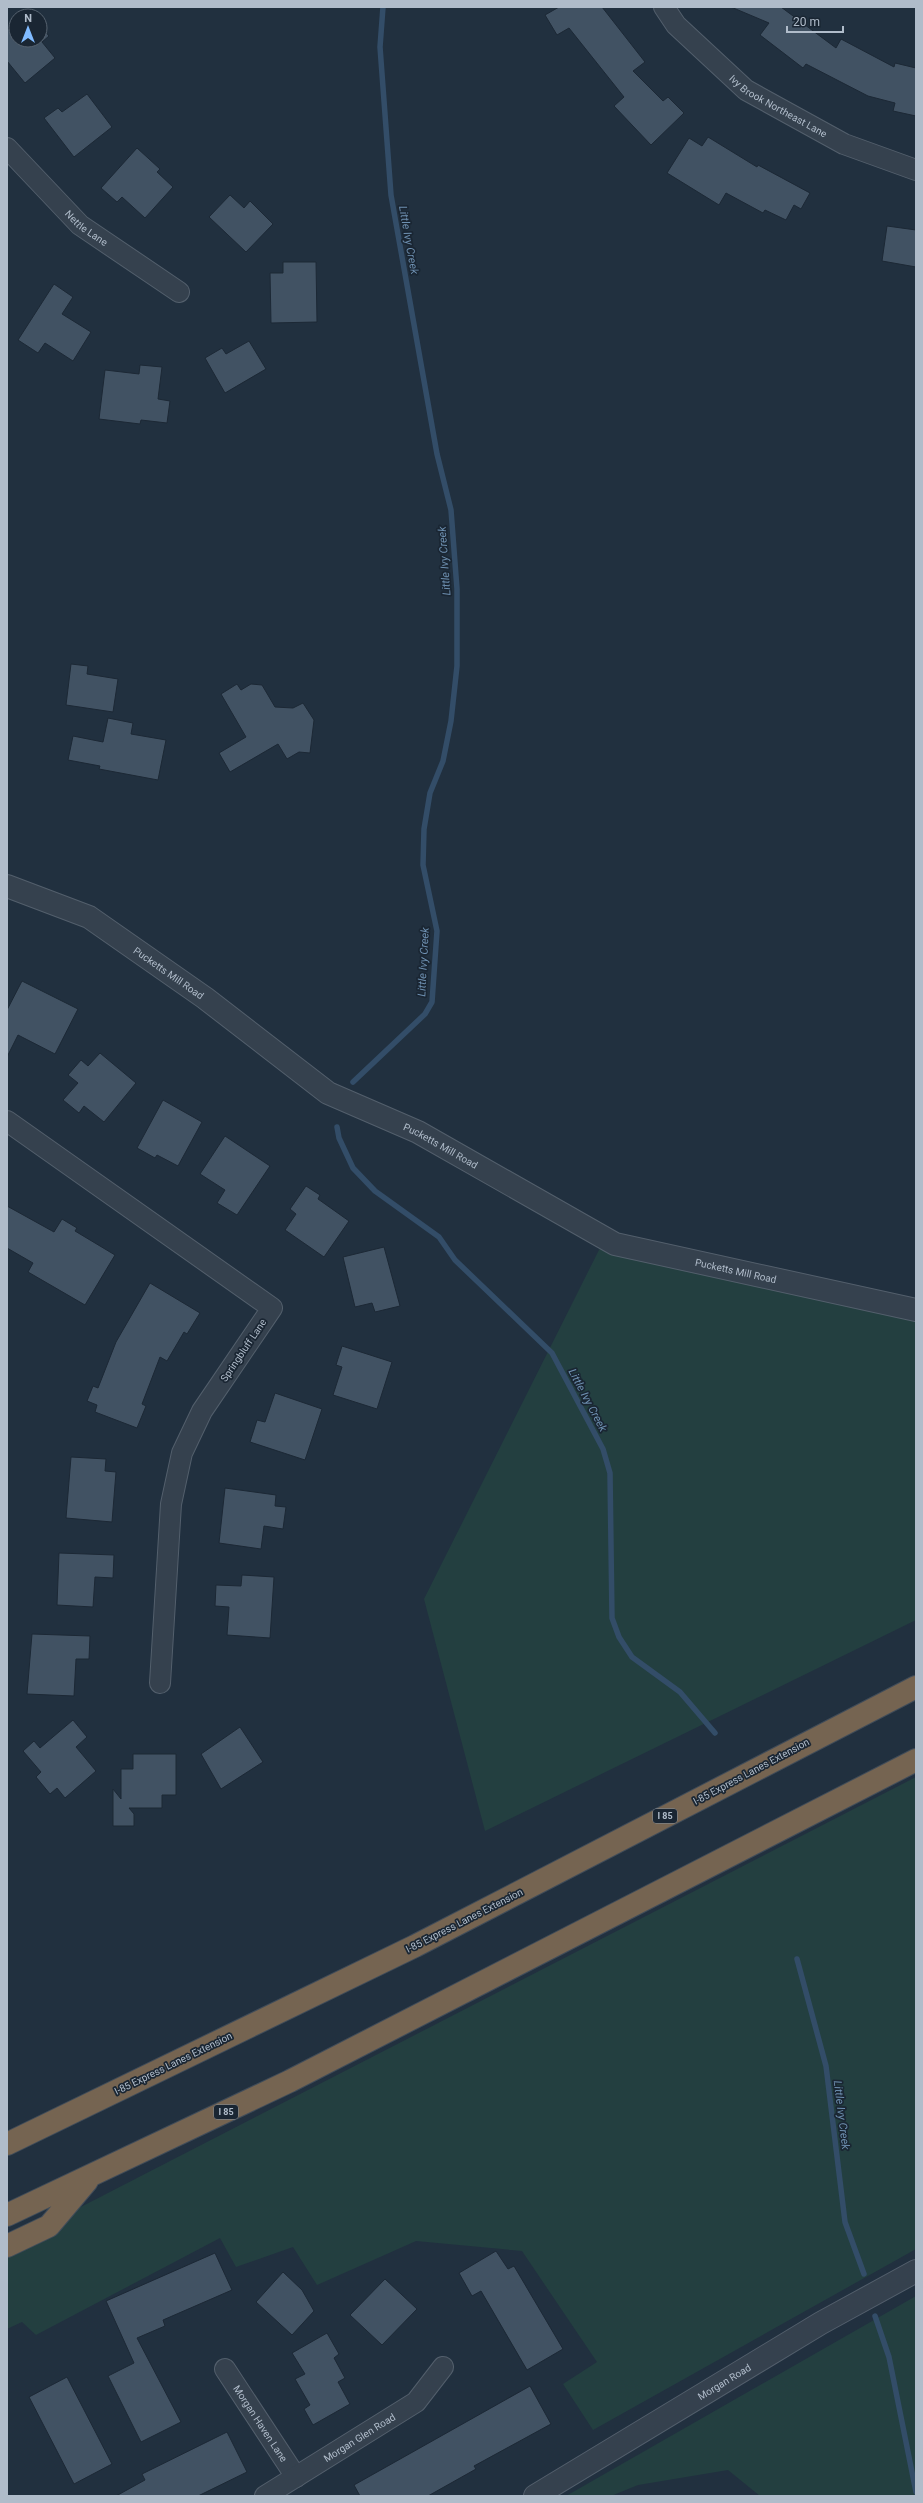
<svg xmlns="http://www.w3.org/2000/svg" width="923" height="2503" font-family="Roboto,sans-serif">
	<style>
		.green { fill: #233f40 }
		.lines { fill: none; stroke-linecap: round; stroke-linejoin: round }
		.stream { stroke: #334d68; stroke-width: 5.5 }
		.building { fill: #415263; stroke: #1c2835 }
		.minor-casing { stroke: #535f6c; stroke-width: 22 }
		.tertiary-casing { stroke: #535f6c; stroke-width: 24 }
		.motorway-casing { stroke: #404c59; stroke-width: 24 }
		.minor { stroke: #35414e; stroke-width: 20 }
		.tertiary { stroke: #35414e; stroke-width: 22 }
		.motorway { stroke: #756451; stroke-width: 22 }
		.labels { text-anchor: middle; stroke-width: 3.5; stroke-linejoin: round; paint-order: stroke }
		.shield { fill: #1a2633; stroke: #838f9d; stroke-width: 1 }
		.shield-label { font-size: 9px; font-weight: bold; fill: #b0bcca }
		.street-label { font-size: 10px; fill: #b0bcca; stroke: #1a2633 }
		.water-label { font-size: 11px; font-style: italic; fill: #6e90b1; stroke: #1a2633 }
	</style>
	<rect width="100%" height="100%" fill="#21303f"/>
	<path class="green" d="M602,1244L916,1304V1620L485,1831L424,1599Z
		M916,1777V2249L593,2430L563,2384L597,2362L522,2251L416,2241L317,2285L293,2247L236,2267L220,2238L36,2335L22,2322L7,2329V2245Z
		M916,2296V2496H760L728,2470L638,2485L611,2496H566Z"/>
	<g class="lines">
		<path class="stream" d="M353,1082L425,1014L432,1002L437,931L423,865L424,829L430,793L443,761L451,721L457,666V589L451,510L437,454L391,195L380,47L383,7
			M337,1127L339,1138L353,1168L375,1191L439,1237L455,1260L552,1353L603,1449L610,1473L612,1618L619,1637L632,1657L680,1692L715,1733
			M797,1959L826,2066L845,2222L864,2274
			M875,2316L889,2357L916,2492"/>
	</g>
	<path class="building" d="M559,7H602L645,62L633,71L663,101L668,97L684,113L651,145L614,106L624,97L569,28L557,35L545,15Z
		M731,7H781L836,48L841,39L894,67L895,63L916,68V116L893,111L895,103L868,96L806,64L803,68L760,35L769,23Z
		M16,23V40H40V25L49,36L42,42L55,58L25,83L7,61V30Z
		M87,94L112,127L74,157L44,118L58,108L62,112Z
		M708,137L757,167L758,165L810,193L801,209L794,205L786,220L765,210L763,213L726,193L719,205L667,173L689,138L702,146Z
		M137,148L160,169L157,172L173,187L145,218L122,197L117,202L101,188Z
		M230,195L244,208L250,201L273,224L246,252L209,217Z
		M887,226L916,230V267L882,261Z
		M283,262H316L317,322L271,323L270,273H283Z
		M54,284L73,297L62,314L91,332L73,361L45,343L38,353L18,340Z
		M249,341L266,369L225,393L205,358L222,348L226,354Z
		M140,365L162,367L158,399L170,401L167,423L141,420L140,424L99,419L105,370L139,374Z
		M71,664L88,666L87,674L118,679L113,712L66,705Z
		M237,684L241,690L251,684L262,685L275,707L293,708L303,703L314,720L310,753L299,752L287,759L278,744L230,772L219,753L246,737L221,694Z
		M108,718L133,723L131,734L166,740L158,780L99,769L100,766L68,760L73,736L103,742Z
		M22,981L78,1009L55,1054L18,1035L7,1057V1010Z
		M100,1053L136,1083L104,1122L84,1106L79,1113L63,1100L78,1083L68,1075L81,1060L88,1066Z
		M163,1100L202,1122L178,1166L157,1155L155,1158L137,1148Z
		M225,1136L270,1166L237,1215L217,1203L225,1190L200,1174Z
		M306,1186L320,1195L318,1199L349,1221L324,1257L285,1230L296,1214L290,1209Z
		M7,1206L54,1232L62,1219L77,1228L75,1231L115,1255L85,1305L28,1272L33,1263L7,1248Z
		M384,1247L400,1306L375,1312L372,1303L355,1307L343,1257Z
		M150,1283L200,1313L187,1334L184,1332L167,1361L160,1357L142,1404L146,1406L137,1428L95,1412L97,1405L87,1401L93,1386L98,1388L116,1342Z
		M342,1346L392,1362L377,1409L333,1395L342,1367L336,1365Z
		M275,1393L322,1409L305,1460L250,1442L257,1420L265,1422Z
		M71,1457L106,1459L105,1471L116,1472L112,1522L66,1518Z
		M225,1488L276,1495L275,1506L286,1507L283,1529L264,1526L261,1549L219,1543Z
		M59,1553L114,1555L113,1578L95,1577L93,1607L57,1605Z
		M242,1575L274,1577L270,1638L227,1635L229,1607L215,1606L216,1585L241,1586Z
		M32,1634L90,1636L89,1659H76L74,1696L27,1694Z
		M73,1720L87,1737L76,1747L96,1771L65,1798L57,1788L50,1794L36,1777L41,1772L23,1751L34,1741L40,1748Z
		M240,1727L263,1762L221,1789L201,1754Z
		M133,1754H176V1795H162V1808H129L134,1814V1826H113V1789L121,1799V1769H133Z
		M496,2251L508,2269L514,2266L563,2349L527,2370L481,2291L472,2296L459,2273Z
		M215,2253L232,2290L163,2320L165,2326L137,2338L181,2422L141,2442L108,2376L134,2363L106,2301Z
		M283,2272L302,2290L314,2311L292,2335L256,2302Z
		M385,2279L417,2309L382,2345L350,2315Z
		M327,2333L339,2354L334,2358L345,2378L338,2382L350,2404L313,2425L304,2409L310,2405L295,2379L305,2374L292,2353Z
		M67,2377L112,2464L74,2484L29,2397Z
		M530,2386L551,2424L474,2466L476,2469L428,2496H360L354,2485Z
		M227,2432L247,2472L198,2496H116L145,2480L142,2474Z"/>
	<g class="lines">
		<g class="minor-casing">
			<g id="minor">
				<path id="s1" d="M664,7L676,25L746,90L844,144L916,170"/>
				<path id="s2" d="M7,148L80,225L179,292"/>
				<path d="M7,1121L272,1308L202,1411L182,1453L171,1504L160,1683"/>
				<path id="s3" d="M225,2369L296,2477"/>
				<path id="s4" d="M265,2496L416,2402L443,2367"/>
			</g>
		</g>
		<g class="tertiary-casing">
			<g id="tertiary">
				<path id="s5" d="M7,886L89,917L205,998L328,1093L418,1132L615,1244L916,1310"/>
				<path id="s6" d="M535,2496L821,2323L916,2271"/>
			</g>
		</g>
		<g class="motorway-casing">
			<path id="motorway" d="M7,2144L415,1946L916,1687
				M7,2215L290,2081L916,1760
				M7,2246L49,2226L87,2181"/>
		</g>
		<use href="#minor" class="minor"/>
		<use href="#tertiary" class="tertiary"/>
		<use href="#motorway" class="motorway"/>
	</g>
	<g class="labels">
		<g class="shield">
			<rect x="653" y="1809" width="24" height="14" rx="3"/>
			<rect x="214" y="2105" width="24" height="14" rx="3"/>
		</g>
		<g class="shield-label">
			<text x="665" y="1819">I 85</text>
			<text x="226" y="2115">I 85</text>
		</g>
		<g class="street-label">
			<text dy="4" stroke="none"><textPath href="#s1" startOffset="153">Ivy Brook Northeast Lane</textPath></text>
			<text dy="4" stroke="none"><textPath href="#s2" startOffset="113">Nettle Lane</textPath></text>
			<text dy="4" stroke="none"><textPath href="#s5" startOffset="185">Pucketts Mill Road</textPath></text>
			<text dy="4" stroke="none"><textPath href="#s5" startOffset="509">Pucketts Mill Road</textPath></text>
			<text dy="4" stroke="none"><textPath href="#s5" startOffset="833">Pucketts Mill Road</textPath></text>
			<text transform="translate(243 1350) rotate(-56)" y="4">Springbluff Lane</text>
			<text transform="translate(751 1771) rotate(-28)" y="4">I-85 Express Lanes Extension</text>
			<text transform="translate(464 1920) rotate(-27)" y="4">I-85 Express Lanes Extension</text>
			<text transform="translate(173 2063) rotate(-26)" y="4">I-85 Express Lanes Extension</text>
			<text dy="4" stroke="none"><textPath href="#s6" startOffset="221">Morgan Road</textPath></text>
			<text dy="4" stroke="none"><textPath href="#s3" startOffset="65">Morgan Haven Lane</textPath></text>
			<text dy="4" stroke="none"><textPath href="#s4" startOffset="111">Morgan Glen Road</textPath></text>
		</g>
		<g class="water-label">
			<text transform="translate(409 240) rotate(80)" y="4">Little Ivy Creek</text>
			<text transform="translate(444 561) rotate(-94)" y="4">Little Ivy Creek</text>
			<text transform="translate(423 962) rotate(-87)" y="4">Little Ivy Creek</text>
			<text transform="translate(588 1400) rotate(62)" y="4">Little Ivy Creek</text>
			<text transform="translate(842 2115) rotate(83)" y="4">Little Ivy Creek</text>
		</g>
	</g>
	<rect width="923" height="2503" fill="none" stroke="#b0bcca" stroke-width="16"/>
	<g transform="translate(28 28)"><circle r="19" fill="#1a2633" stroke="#56626f"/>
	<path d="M0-3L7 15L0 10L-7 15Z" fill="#80bbff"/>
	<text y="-6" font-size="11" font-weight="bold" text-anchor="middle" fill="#b0bcca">N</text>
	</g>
	<path d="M787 26v6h56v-6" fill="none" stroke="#b0bcca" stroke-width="2"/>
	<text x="793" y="26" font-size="12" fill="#b0bcca" stroke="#1a2633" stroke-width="3" paint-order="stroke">20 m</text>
</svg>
